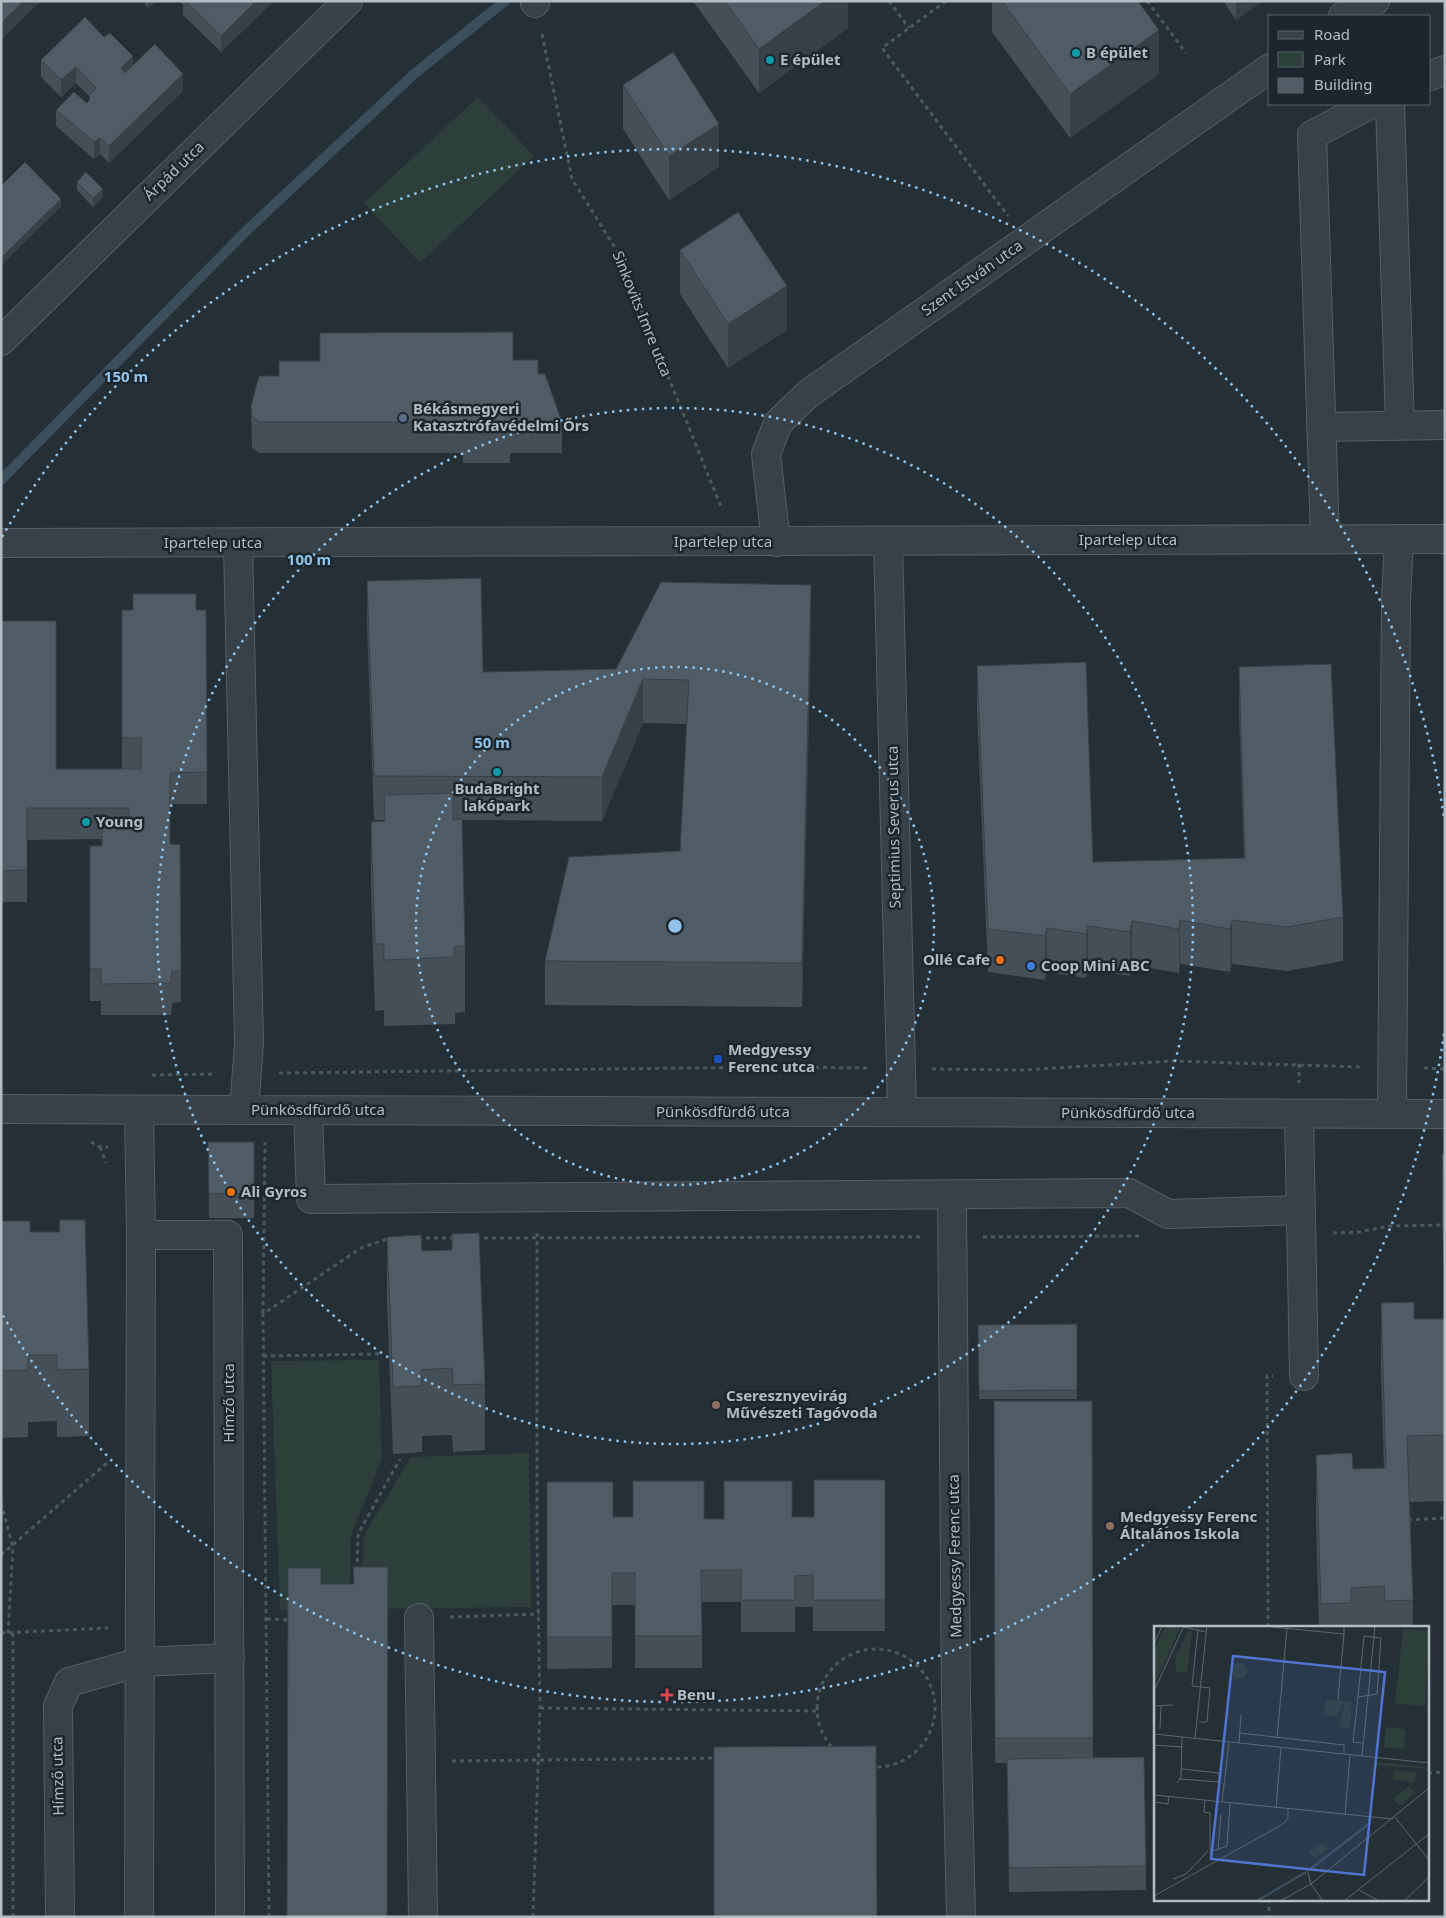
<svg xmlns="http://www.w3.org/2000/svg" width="1446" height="1918" font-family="'Noto Sans',sans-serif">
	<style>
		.green { fill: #2c3f3b }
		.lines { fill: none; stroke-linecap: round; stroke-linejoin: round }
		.stream { stroke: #3a4e5c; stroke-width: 10 }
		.minor-casing { stroke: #555f65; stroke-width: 30 }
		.path { stroke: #4a5b5a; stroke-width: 3; stroke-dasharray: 4 4; stroke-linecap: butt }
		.minor { stroke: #374147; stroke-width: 28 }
		.wall { fill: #454f57 }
		.shaded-wall { fill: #384047 }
		.building { fill: #505c65; stroke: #384047 }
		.ring { fill: none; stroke: #90c3ea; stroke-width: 2.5; stroke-dasharray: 2.5 5 }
		.culture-dot { fill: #0f9aa8; stroke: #1d262c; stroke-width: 2 }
		.service-dot { fill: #5c6f8a; stroke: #1d262c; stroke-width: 2 }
		.food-dot { fill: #e8710a; stroke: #1d262c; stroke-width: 2 }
		.shop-dot { fill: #3f7fe0; stroke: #1d262c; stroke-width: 2 }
		.transit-dot { fill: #1a4fb4; stroke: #1d262c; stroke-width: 2 }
		.education-dot { fill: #8d6e63; stroke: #1d262c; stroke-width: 2 }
		.health-dot { fill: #e0444e; stroke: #1d262c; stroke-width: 2 }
		.labels { text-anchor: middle; stroke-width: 5; stroke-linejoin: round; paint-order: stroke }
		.poi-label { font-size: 15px; font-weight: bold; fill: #b2bcc3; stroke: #1d262c; text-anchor: start }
		.street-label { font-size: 15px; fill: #b2bcc3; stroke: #1d262c }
		.inset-river { fill: none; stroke: #3a4e5c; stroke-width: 2.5 }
		.inset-road { fill: none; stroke: #5d676e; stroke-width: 1 }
		.view { fill: #5174d1; fill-opacity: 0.15; stroke: #5174d1; stroke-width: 2.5 }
		.inset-edge { fill: none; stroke: #b2bcc3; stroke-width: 2.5 }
		.centre { fill: #90c3ea; stroke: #1d262c; stroke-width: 2.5 }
		.ring-label { font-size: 15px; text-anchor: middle; font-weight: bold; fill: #90c3ea; stroke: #1d262c; stroke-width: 5; stroke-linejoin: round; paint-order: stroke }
	</style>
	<rect width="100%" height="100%" fill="#242f36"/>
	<path class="green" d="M478,97L534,156L420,263L364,203Z
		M379,1360L382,1459L351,1535L349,1610H280L271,1361Z
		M529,1453L531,1607L362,1609L363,1537L411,1457Z"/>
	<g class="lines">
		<path class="stream" d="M1,480L245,232L414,74L505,1"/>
		<g class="minor-casing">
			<path id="minor" d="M535,1V3
				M1343,16L1375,1
				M1430,76L1445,70
				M1390,104L1400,425
				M1,341L348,1
				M1321,427L1445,425
				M1325,539L1312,135L1371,104
				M888,541L902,1112
				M776,542L766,454L778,423L808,394L1270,68
				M1,543L1445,539
				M238,543L249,1043L244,1110
				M1,1109L1445,1114
				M308,1110L311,1199L1129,1193L1168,1214L1301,1210
				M1299,1114L1304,1376
				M1392,1114L1396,600L1399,539
				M952,1195L956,1701L961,1917
				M141,1235H228L230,1917
				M419,1618L423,1917
				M60,1917L58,1706L69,1682L140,1662L230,1658
				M139,1917L141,1235L139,1110"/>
		</g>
		<path class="path" d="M889,1L909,28
			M946,1L882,48L1008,216
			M1147,1L1186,53
			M542,34L572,179L617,251L722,509
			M1299,1064V1083
			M1424,1068L1445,1069
			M932,1069L1023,1070L1173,1061L1360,1067
			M279,1073L776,1067L871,1068
			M152,1075L216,1074
			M91,1142L100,1147H108
			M100,1147L106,1163
			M1333,1233L1359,1232L1389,1226L1443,1225
			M983,1237L1140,1236
			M418,1238H455
			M476,1238L922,1237
			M263,1313L265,1142
			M263,1356L379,1354
			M1,1503L13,1548L8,1633
			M1408,1520L1444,1518
			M1,1555L108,1462
			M357,1570L358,1534L400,1459
			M450,1617L539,1614
			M267,1619L291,1620
			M1268,1627L1267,1376H1273
			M1,1633L108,1628
			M817 1708a59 59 0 1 1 118 0a59 59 0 1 1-118 0Z
			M540,1708L816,1711
			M452,1761L718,1758
			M1428,1773L1445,1772
			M1269,1899V1917
			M13,1917V1633
			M269,1917L263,1314L361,1248L390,1238
			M533,1917L540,1708L537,1543V1229"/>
		<use href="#minor" class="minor"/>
	</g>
	<path class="wall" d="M143,1H156L148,8Z
		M180,1H274L221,52L183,15V5L180,2Z
		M693,1H848V28L759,93Z
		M992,1H1138L1159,74L1070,138L992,32Z
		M1223,1H1263L1236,20Z
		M104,37L133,65L183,91L109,163L100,154L94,159L56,126V110L87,103L89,101L90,97L76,83L61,97L41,77V60Z
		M623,85L719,167L669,200L623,129Z
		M77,182L103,197L93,207L77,190Z
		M680,250L787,330L728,368L680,294Z
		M513,360L538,374L562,422V453H510V463H463V453H259L252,448L251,406Z
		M367,581L483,672L616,669L811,629L802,1007L545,1005V961L680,851L687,724L643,723L602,821L462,820L465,946V1012L455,1013V1024L384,1026V1010L375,1011L371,888V822L384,821V820H374L367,625Z
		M122,610H206L207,804H170V844L180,845L181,1002L172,1003L171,1015H101V1001H90V846H102V839L27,840V902H1V621L56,769H122Z
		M977,666L1093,862L1244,858L1239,711V667L1343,917V961L1287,971L1232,964L1230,972L1180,964L1179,973L1132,965L1130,976L1088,970L1086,978L1047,972L1045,980L988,972L977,710Z
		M208,1142H254V1218H209Z
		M1445,1153V1288L1442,1220V1154Z
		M59,1220L89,1369V1436L57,1437V1421L28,1422V1437L1,1438V1221L30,1232H59Z
		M452,1234L485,1384V1450L453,1452L452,1435L422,1436V1452L393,1454L387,1303V1237L422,1251L452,1250Z
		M1381,1303L1414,1319H1445V1523L1444,1501L1410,1502L1413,1600V1627H1319L1316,1521V1455L1353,1469L1384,1468L1381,1370Z
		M1077,1324V1399H979L978,1325Z
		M994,1401H1092L1093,1758L1146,1866V1890L1009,1892L1007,1763H995Z
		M885,1480V1631H813V1607H795V1632H741V1602H702V1668H635V1605H612V1668L547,1669V1482L613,1517L724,1519L814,1517Z"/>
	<path class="shaded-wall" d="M24,1H41L1,40V23Z
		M148,1H156L148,8Z
		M256,1H274L221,52V36Z
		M825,1H848V28L759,93V49Z
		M1236,1H1263L1236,20Z
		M1159,30V74L1070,138V94Z
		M133,56V73L121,84V68Z
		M76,67V83L61,97V80Z
		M183,74V91L109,163V146Z
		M719,124V167L669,200V156Z
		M100,138V154L94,159V142Z
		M103,189V197L93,207V198Z
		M61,199V207L1,266V258Z
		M787,286V330L728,368V324Z
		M811,585V629L802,1007V963Z
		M643,679V723L602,821V777Z
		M1180,920V964L1179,973V929Z
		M1232,920V964L1230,972V929Z
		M1132,921V965L1130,976V932Z
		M1088,926V970L1086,978V934Z
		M1047,928V972L1045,980V936Z"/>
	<path class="building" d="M1,1H24L1,23Z
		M186,1H256L221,36Z
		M725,1H825L759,49Z
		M1002,1H1138L1159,30L1070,94Z
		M85,17L104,37L110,33L133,56L121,68L125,73L155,44L183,74L109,146L100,138L94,142L56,110L74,92L87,103L89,101L90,94L96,88L76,67L61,80L41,60Z
		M673,52L719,124L669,156L623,85Z
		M25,162L61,199L1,258V186Z
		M86,172L103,189L93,198L77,182Z
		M738,212L787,286L728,324L680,250Z
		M513,332V360H538V374H545L562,422L510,421V432L463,431V422H259L252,416L251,406L259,376H279V361H320V333Z
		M481,578L483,672L616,669L661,582L811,585L802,963L545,961L569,857L680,851L689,680L643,679L602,777L374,776L367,581Z
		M133,594H196V610H206L207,772L170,773V844L180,845L181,971H172L171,983L101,984V969H90V846H102V819H129V808H27V870L1,871V621H56V769H141V738H122V610H133Z
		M1086,662L1093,862L1245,858L1239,667L1331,664L1343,917L1287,927L1232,920L1230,929L1180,920L1179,929L1132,921L1130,932L1088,926L1086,934L1047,928L1045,936L988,929L977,666Z
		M453,793V820L462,819L465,946H454L455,957L384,960V944H375L371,822L385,821L384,795Z
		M208,1142H254V1193L209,1194Z
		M1445,1153V1222L1442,1154Z
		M59,1220H85L89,1369L57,1370V1355H28V1370L1,1371V1221H30V1232H60Z
		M479,1233L485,1384L453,1385L452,1368L421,1370L422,1386L393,1387L387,1237L421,1235L422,1251L452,1250V1234Z
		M1414,1302V1319H1445V1457L1444,1435L1407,1436L1413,1600L1385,1601L1384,1586L1351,1588V1603L1321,1604L1316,1455L1352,1453L1353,1469L1386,1468L1381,1303Z
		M1077,1324V1390L979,1391L978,1325Z
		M994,1401H1092L1093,1738H995Z
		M814,1480H885V1600H813V1575L795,1576V1600H741V1570H701L702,1636H635V1573H612V1637H547V1482H613V1517H633V1481H704V1519H724V1481H792V1517H814Z
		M353,1567H388L387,1917H287L288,1568H321V1584H354Z
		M876,1746L877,1917H714V1747Z
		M1144,1757L1146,1866L1009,1868L1007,1759Z"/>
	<g class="ring">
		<circle cx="675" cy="926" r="259"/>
		<circle cx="675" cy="926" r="518"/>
		<path d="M1444 1034A777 777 0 0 1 2 1314M2 537A777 777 0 0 1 1444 818"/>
	</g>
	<g class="culture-dot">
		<circle cx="1076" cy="53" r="5"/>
		<circle cx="770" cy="60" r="5"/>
		<circle cx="497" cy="772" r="5"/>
		<circle cx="86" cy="822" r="5"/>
	</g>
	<circle class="service-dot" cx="403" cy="418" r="5"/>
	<g class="food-dot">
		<circle cx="1000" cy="960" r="5"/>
		<circle cx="231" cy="1192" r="5"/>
	</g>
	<circle class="shop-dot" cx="1031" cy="966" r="5"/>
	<rect class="transit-dot" x="713" y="1054" width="10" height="10" rx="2.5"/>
	<g class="education-dot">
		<circle cx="716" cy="1405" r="5"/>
		<circle cx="1110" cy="1526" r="5"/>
	</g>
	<path class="health-dot" d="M664.5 1687.5h5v5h5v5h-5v5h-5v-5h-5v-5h5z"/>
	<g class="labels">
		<g class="poi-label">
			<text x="1086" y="58">B épület</text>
			<text x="780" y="65">E épület</text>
			<text x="413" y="414">Békásmegyeri<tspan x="413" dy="17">Katasztrófavédelmi Őrs</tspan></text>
			<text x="497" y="794" text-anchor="middle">BudaBright<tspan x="497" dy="17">lakópark</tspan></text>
			<text x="96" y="827">Young</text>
			<text x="990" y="965" text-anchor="end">Ollé Cafe</text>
			<text x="1041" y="971">Coop Mini ABC</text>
			<text x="728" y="1055">Medgyessy<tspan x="728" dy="17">Ferenc utca</tspan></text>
			<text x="241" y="1197">Ali Gyros</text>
			<text x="726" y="1401">Cseresznyevirág<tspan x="726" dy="17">Művészeti Tagóvoda</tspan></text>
			<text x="1120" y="1522">Medgyessy Ferenc<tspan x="1120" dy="17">Általános Iskola</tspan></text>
			<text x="677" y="1700">Benu</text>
		</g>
		<g class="street-label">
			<text transform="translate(174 171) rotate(-44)" y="5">Árpád utca</text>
			<text transform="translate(972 278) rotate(-35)" y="5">Szent István utca</text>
			<text transform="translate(642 314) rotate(68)" y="5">Sinkovits Imre utca</text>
			<text x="1128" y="545">Ipartelep utca</text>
			<text x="723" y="547">Ipartelep utca</text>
			<text x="213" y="548">Ipartelep utca</text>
			<text transform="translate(894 827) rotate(-91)" y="5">Septimius Severus utca</text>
			<text x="318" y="1115">Pünkösdfürdő utca</text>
			<text x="723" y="1117">Pünkösdfürdő utca</text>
			<text x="1128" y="1118">Pünkösdfürdő utca</text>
			<text transform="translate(229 1403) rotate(-90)" y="5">Hímző utca</text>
			<text transform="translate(955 1556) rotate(-91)" y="5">Medgyessy Ferenc utca</text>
			<text transform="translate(58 1776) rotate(-91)" y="5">Hímző utca</text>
		</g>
	</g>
	<g transform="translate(1154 1626)">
		<rect width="275" height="275" fill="#242f36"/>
		<path d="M11,0H27L0,60V25ZM249,3L275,5L271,80L241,77ZM34,4L38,5L33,47L22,46L21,33ZM77 45a8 8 0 1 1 16 0a8 8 0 1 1-16 0ZM172,73L190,75L183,90H170ZM191,75L198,76L196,102L185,101ZM232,101L252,103L250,123L230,121ZM223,136L275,141V143L223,139ZM240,144L262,146L261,157L239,154ZM255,160L261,167L245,180L239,172ZM168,217L174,223L161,233L155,226Z" fill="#2c3f3b"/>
		<path class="inset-river" d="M155,244L216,197M103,275L152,246"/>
		<path class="inset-road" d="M30,1L52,6M118,1L190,8V0M44,4L38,60L56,62L53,96H45M0,18L8,0M0,65L30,0M204,71L223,68L227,12L210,10L204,71L199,116L209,117M184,73L190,8M0,80L19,79M6,103L7,80M86,107L190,119V128M0,108L275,137M41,112L53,0M123,112L133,2M85,117L87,89M0,119L28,121M208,130L221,0M25,153L65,156V147L28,143M23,157L27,151L28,111M0,169L239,193M51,175L50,186L56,187V226L73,220L76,177M0,176L14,178L15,170M68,176L75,116M122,182L127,121M191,189L196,129M241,191L275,234M64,224L67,188M153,243L157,258L169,275M19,253L32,248L54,225M205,264L225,275M0,270L129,198L134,192V183M126,275L157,258L275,162M190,275L275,208M250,275L275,251"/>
		<path class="view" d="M79,30L231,46L210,249L57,233Z"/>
		<rect width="275" height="275" class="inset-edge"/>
	</g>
	<circle cx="675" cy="926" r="8" class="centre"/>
	<g class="ring-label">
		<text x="126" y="382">150 m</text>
		<text x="309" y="565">100 m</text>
		<text x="492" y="748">50 m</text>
	</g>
	<rect width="1446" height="1918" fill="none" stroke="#b2bcc3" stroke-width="5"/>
	<rect x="1268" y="15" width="162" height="90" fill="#1d262c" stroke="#596268"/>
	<rect x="1278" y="31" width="25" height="8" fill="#374147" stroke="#596268"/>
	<text x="1314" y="40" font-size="15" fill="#b2bcc3">Road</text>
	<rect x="1278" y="52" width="25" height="15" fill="#2c3f3b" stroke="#596268"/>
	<text x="1314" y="65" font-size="15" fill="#b2bcc3">Park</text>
	<rect x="1278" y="78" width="25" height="15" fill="#505c65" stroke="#596268"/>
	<text x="1314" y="90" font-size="15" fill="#b2bcc3">Building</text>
</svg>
